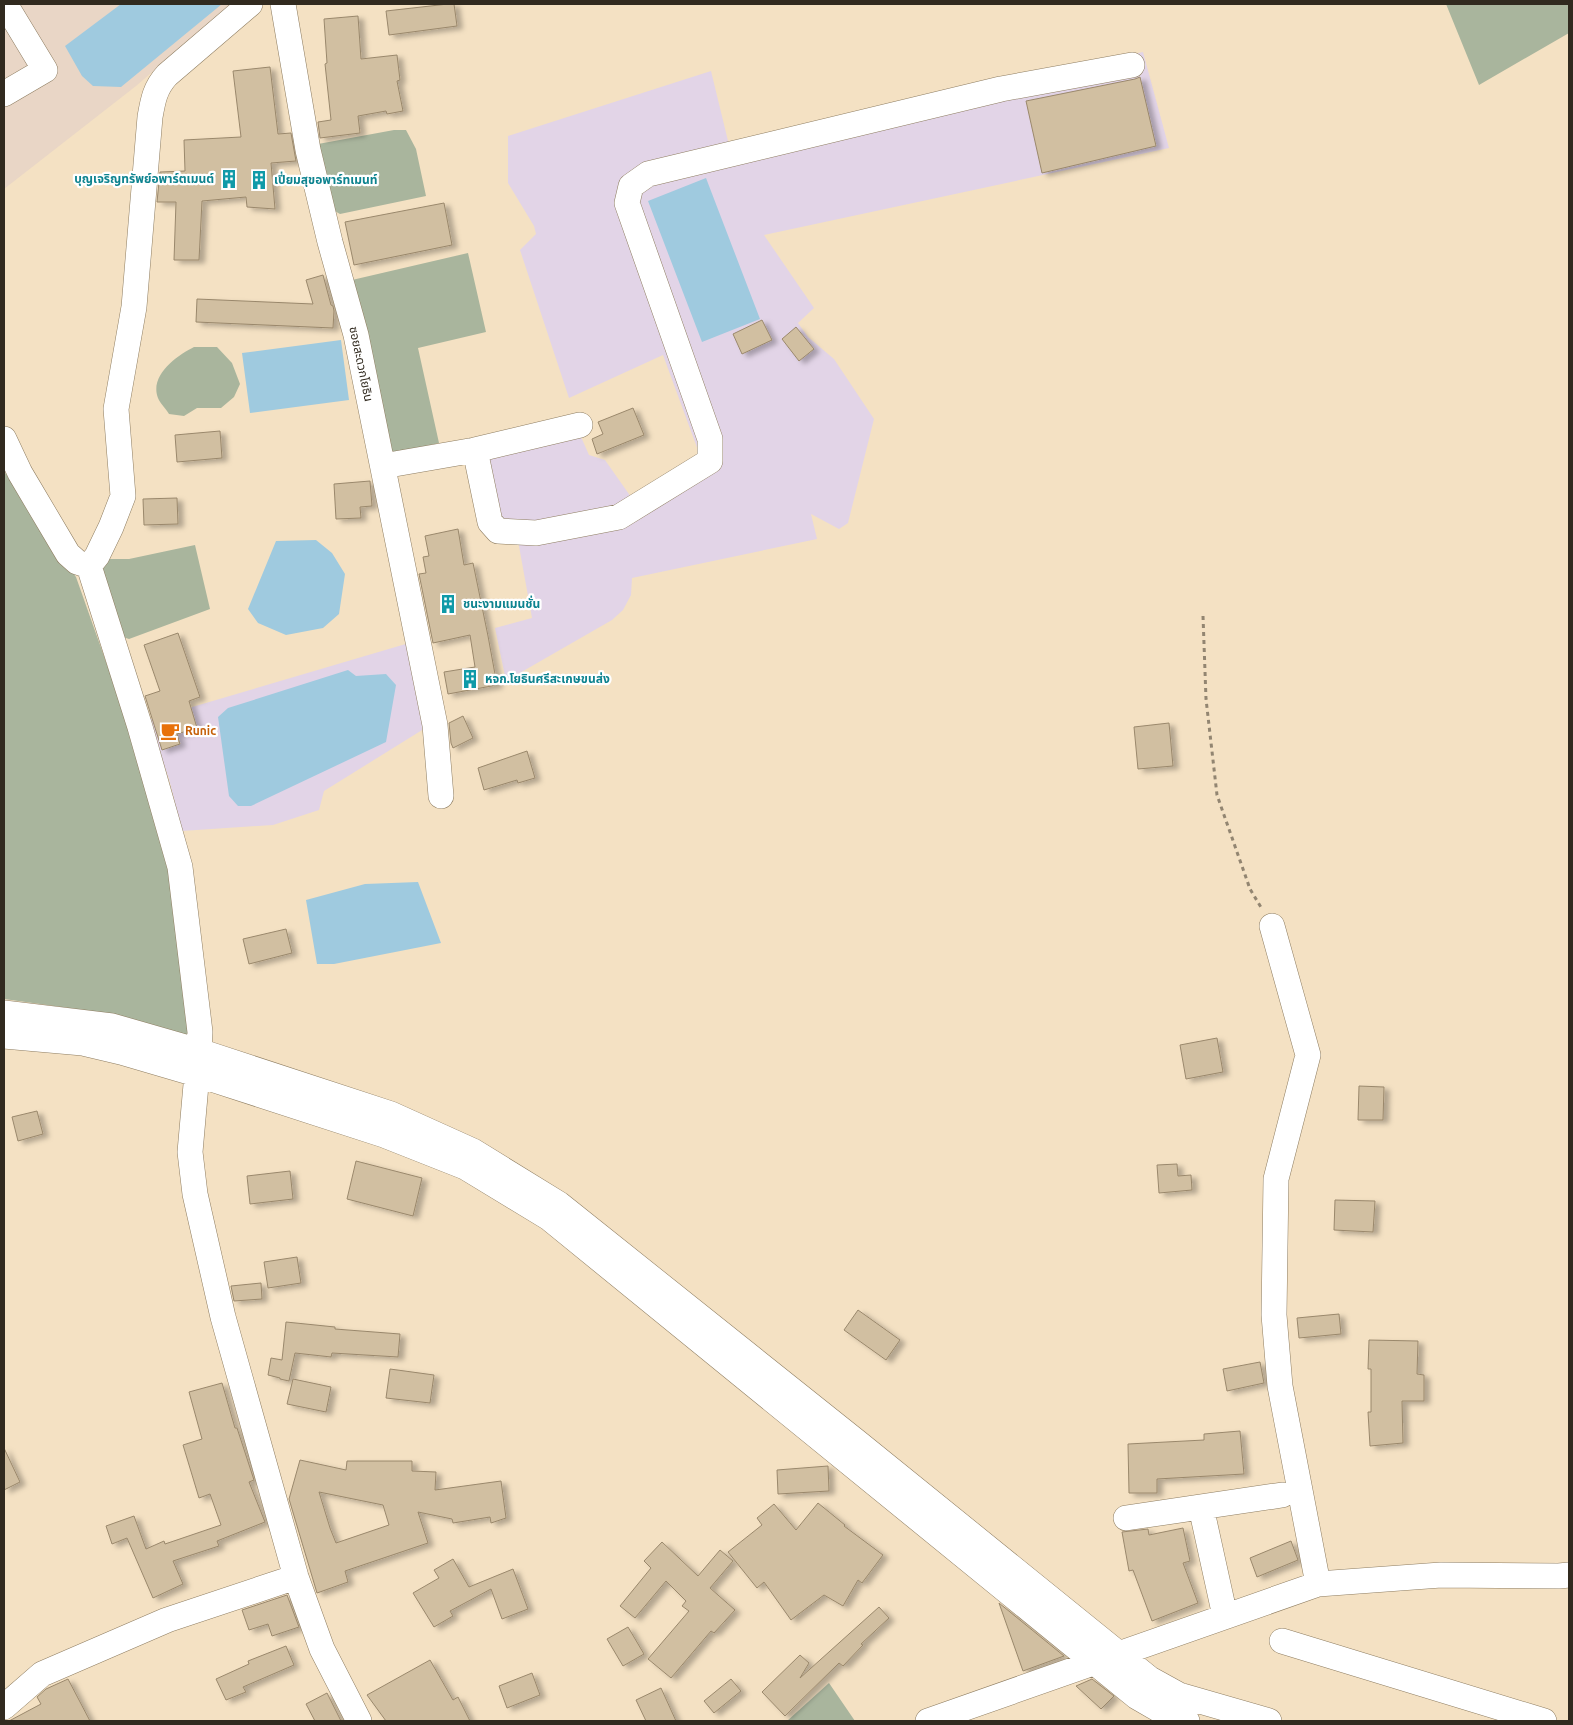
<svg xmlns="http://www.w3.org/2000/svg" width="1573" height="1725" font-family="Ubuntu,'Noto Sans Thai',sans-serif">
	<style>
		.commercial { fill: #e2d4e7 }
		.education { fill: #e9d6c6 }
		.green { fill: #a9b59d }
		.water { fill: #9fcadf }
		.building { fill: #d1bfa1; stroke: #9a886c; fill-rule: evenodd; filter: url(#shadow) }
		.lines { fill: none; stroke-linecap: round; stroke-linejoin: round }
		.minor-casing { stroke: #8e7d61; stroke-width: 26 }
		.path { stroke: #928571; stroke-width: 3; stroke-dasharray: 4 4; stroke-linecap: butt }
		.minor { stroke: #fff; stroke-width: 25 }
		.labels { text-anchor: middle; stroke-width: 4.5; stroke-linejoin: round; paint-order: stroke }
		.culture-label { font-size: 12px; font-weight: bold; fill: #0d838f; stroke: #fff; text-anchor: start }
		.street-label { font-size: 12px; fill: #312a1f; stroke: #fff }
		.food-label { font-size: 12px; font-weight: bold; fill: #c56008; stroke: #fff; text-anchor: start }
	</style>
	<defs>
		<filter id="shadow"><feDropShadow dx="5.5" dy="3" stdDeviation="2.5" flood-color="#0004"/></filter>
	</defs>
	<rect width="100%" height="100%" fill="#f4e1c3"/>
	<path class="commercial" d="M1143,52L1169,148L764,235L814,308L798,323L808,337L834,359L874,419L848,523L839,529L811,514L817,539L632,578L631,595L623,610L612,620L506,681L495,628L532,618L515,524L497,517L487,450L578,430L589,455L605,460L631,497L699,453L663,355L569,398L520,250L536,234L534,226L508,183V136L711,71L729,145L937,94Z
		M409,643L427,727L324,791L319,810L273,825L182,831L169,779L148,720Z"/>
	<path class="education" d="M4,4H231L136,86L4,189Z"/>
	<path class="green" d="M1446,4H1569V33L1479,85Z
		M394,130H406L416,149L426,196L340,214L333,210L318,144Z
		M468,253L486,332L418,348L439,443L392,454L352,280Z
		M194,347H217L232,363L240,384L234,397L221,408H197L184,416L169,414C166,409 160,403 158,398C149,375 178,355 194,347Z
		M4,471L76,577L129,727L170,869L188,1035L112,1014L4,999Z
		M195,545L210,609L129,639L123,637L101,570L108,559H129Z
		M829,1683L855,1721H787Z"/>
	<path class="water" d="M121,4H222L121,87L93,86L82,76L65,46Z
		M706,178L760,319L702,342L648,201Z
		M341,340L349,400L250,413L242,353Z
		M316,540L332,553L345,574L339,614L323,628L286,635L258,623L248,609L276,541Z
		M348,670L356,676L386,674L396,685L386,742L251,806H238L229,796L218,717L228,708Z
		M418,882L441,943L334,964H317L306,900L365,884Z"/>
	<path class="building" d="M448,4H454L457,26L389,35L386,11Z
		M358,16L361,59L397,55L400,80L397,81L403,111L387,114L386,111L358,116L360,133L320,138L318,122L331,120L325,64L327,63L324,19Z
		M270,67L278,134L291,133L296,161L271,163L275,209L247,207L246,197L202,201L199,260H174L176,202H157L160,172L185,171L184,140L241,137L233,71Z
		M1140,77L1156,146L1042,173L1026,101L1135,79Z
		M444,203L452,245L354,265L345,222Z
		M323,275L331,305L333,306L334,311L333,328L196,322L197,299L313,304L306,280Z
		M762,320L772,340L742,354L733,334Z
		M796,327L814,349L799,361L782,339Z
		M633,408L644,435L597,454L592,439L603,434L598,422Z
		M220,431L222,458L177,462L175,435Z
		M370,481L372,506L360,507L361,518L336,519L334,484Z
		M177,498L178,524L144,525L143,499Z
		M458,529L464,565L473,563L488,636L497,685L448,694L444,672L475,667L470,635L433,643L419,574L426,573L423,557L429,556L425,536Z
		M178,633L200,697L189,701L197,728L177,734L180,744L162,750L145,696L160,691L144,645Z
		M463,716L473,738L453,748L451,743L449,723Z
		M1169,723L1173,766L1138,769L1134,727Z
		M527,751L535,778L518,783L517,780L484,790L478,768Z
		M286,929L292,953L249,964L243,939Z
		M1217,1038L1223,1072L1186,1079L1180,1045Z
		M1359,1086L1384,1087L1383,1120H1358Z
		M37,1111L43,1134L18,1141L12,1117Z
		M356,1161L422,1178L413,1216L347,1199Z
		M1177,1164L1178,1176L1191,1175L1192,1190L1159,1193L1157,1165Z
		M290,1171L293,1199L250,1204L247,1176Z
		M1335,1200L1375,1201L1373,1232L1334,1230Z
		M297,1257L301,1283L268,1288L264,1262Z
		M261,1283L262,1299L234,1301L231,1286Z
		M858,1310L900,1340L886,1360L844,1330Z
		M1339,1314L1341,1334L1299,1338L1297,1318Z
		M286,1322L335,1327V1329L400,1334L398,1357L332,1353L331,1357L295,1353L289,1381L280,1379V1378L268,1375L271,1358L282,1360Z
		M1369,1340L1418,1341L1417,1374L1424,1375V1401H1402L1403,1443L1370,1446L1368,1412H1371V1369H1368Z
		M1260,1362L1264,1383L1227,1391L1223,1369Z
		M390,1369L434,1375L430,1403L386,1398Z
		M293,1379L331,1387L326,1412L287,1404Z
		M222,1383L235,1428H237L254,1480L249,1482L265,1522L217,1541L219,1546L173,1561L183,1584L153,1598L127,1538L112,1544L106,1526L134,1516L146,1549L164,1541L165,1544L221,1525L210,1494L199,1498L183,1445L202,1439L189,1392Z
		M1240,1431L1244,1474L1157,1479V1493H1129L1128,1444L1204,1440V1434Z
		M4,1448L20,1482L4,1490Z
		M300,1460L346,1470L347,1461H412V1471L436,1472L435,1490L501,1481L506,1518L491,1523L490,1517L453,1523L452,1519L418,1512L428,1543L345,1571L348,1582L317,1593L289,1499ZM319,1492L383,1505L389,1525L336,1543L330,1528Z
		M828,1466L829,1491L778,1494L777,1470Z
		M818,1503L845,1525L844,1526L883,1555L862,1583L858,1580L843,1606L824,1595L791,1620L764,1582L757,1588L728,1552L762,1525L757,1518L774,1504L796,1530Z
		M1183,1528L1190,1561L1183,1563L1198,1603L1152,1621L1133,1570L1129,1571L1122,1532L1148,1529L1149,1535Z
		M1291,1541L1298,1560L1257,1577L1250,1558Z
		M662,1542L698,1576L720,1550L733,1561L710,1588L735,1610L714,1633L711,1631L671,1678L648,1659L689,1611L682,1606L686,1601L666,1581L635,1618L620,1606L651,1568L644,1561Z
		M453,1559L469,1587L513,1569L528,1609L502,1619L491,1589L450,1611L453,1616L434,1627L413,1593L439,1578L434,1570Z
		M287,1595L299,1627L272,1636L268,1624L249,1630L242,1610Z
		M999,1603L1064,1656L1023,1671Z
		M879,1607L889,1618L861,1644L863,1645L843,1666L839,1663L785,1716L762,1692L800,1655L809,1663L800,1678Z
		M628,1627L644,1654L623,1666L607,1639Z
		M286,1646L294,1665L243,1687L246,1692L226,1700L216,1679L249,1664L248,1661Z
		M430,1660L453,1700L458,1697L470,1721H386L367,1695Z
		M532,1673L540,1695L507,1708L499,1686Z
		M68,1679L90,1721H9L41,1704L37,1697L46,1689Z
		M731,1679L741,1691L714,1713L704,1701Z
		M1092,1679L1114,1696L1101,1709L1076,1686Z
		M661,1688L676,1721H646L636,1700Z
		M327,1693L341,1721H315L306,1704Z"/>
	<g class="lines">
		<g class="minor-casing">
			<path id="minor" d="M250,4L167,75C155,88 153,100 150,117L134,307L116,409L123,496L111,527L97,556L89,566L140,727L180,867L200,1032L199,1051L190,1152L195,1194L223,1317L296,1577L322,1649L359,1721
				M283,4L308,150L330,242L356,335L435,725L441,796
				M4,94L45,70L5,4
				M4,439L20,473L68,554L77,562L89,566
				M475,450L580,425
				M383,466L475,450L490,522L498,531L536,533L619,517L710,461V439L627,203L631,186L648,174L1001,89L1132,65
				M1272,926L1308,1055L1276,1179L1274,1315L1280,1386L1318,1584
				M4,1013L112,1026L199,1051L391,1114L473,1151L559,1204L857,1442L1150,1679L1179,1695L1269,1721
				M4,1036L83,1043L121,1052L196,1074L384,1135L465,1167L549,1218L1137,1697L1170,1716L1187,1721
				M1201,1507L1225,1616
				M1126,1518L1282,1495
				M1282,1641L1544,1721
				M4,1707L42,1674L167,1620L296,1577
				M928,1721L1318,1584L1441,1575L1559,1576L1569,1575"/>
		</g>
		<path class="path" d="M1203,616L1206,699L1217,795L1250,889L1262,909"/>
		<use href="#minor" class="minor"/>
	</g>
	<defs>
		<g id="building-bare" transform="scale(1.5)"><path d="M-4-6H4V6H1V3H-1V6H-4ZM-2.5-4.3h1.7v1.8h-1.7ZM.8-4.3h1.7v1.8H.8ZM-2.5-1h1.7V.8h-1.7ZM.8-1h1.7V.8H.8Z" fill="#0f9aa8" stroke="#fff" stroke-width="2.5" paint-order="stroke"/></g>
		<g id="cafe-bare" transform="scale(1.5)"><path d="M-5.5-4.5H6V0H3Q3 3.5 0 3.5H-2.5Q-5.5 3.5-5.5 0ZM3-3.2v2h1.7v-2ZM-6 4.5H4V6H-6Z" fill="#e8710a" stroke="#fff" stroke-width="2.5" paint-order="stroke"/></g>
	</defs>
	<g fill-rule="evenodd">
		<use href="#building-bare" x="229" y="179"/>
		<use href="#building-bare" x="259" y="180"/>
		<use href="#building-bare" x="448" y="604"/>
		<use href="#building-bare" x="470" y="679"/>
		<use href="#cafe-bare" x="170" y="731"/>
	</g>
	<g class="labels">
		<g class="culture-label">
			<text x="214" y="183" text-anchor="end">บุญเจริญทรัพย์อพาร์ตเมนต์</text>
			<text x="274" y="184">เปี่ยมสุขอพาร์ทเมนท์</text>
			<text x="463" y="608">ชนะงามแมนชั่น</text>
			<text x="485" y="683">หจก.โยธินศรีสะเกษขนส่ง</text>
		</g>
		<g class="street-label">
			<text transform="translate(361 364) rotate(78)" y="4">ซอยสะดวกโยธิน</text>
		</g>
		<g class="food-label">
			<text x="185" y="735">Runic</text>
		</g>
	</g>
	<rect width="1573" height="1725" fill="none" stroke="#312a1f" stroke-width="10"/>
</svg>
